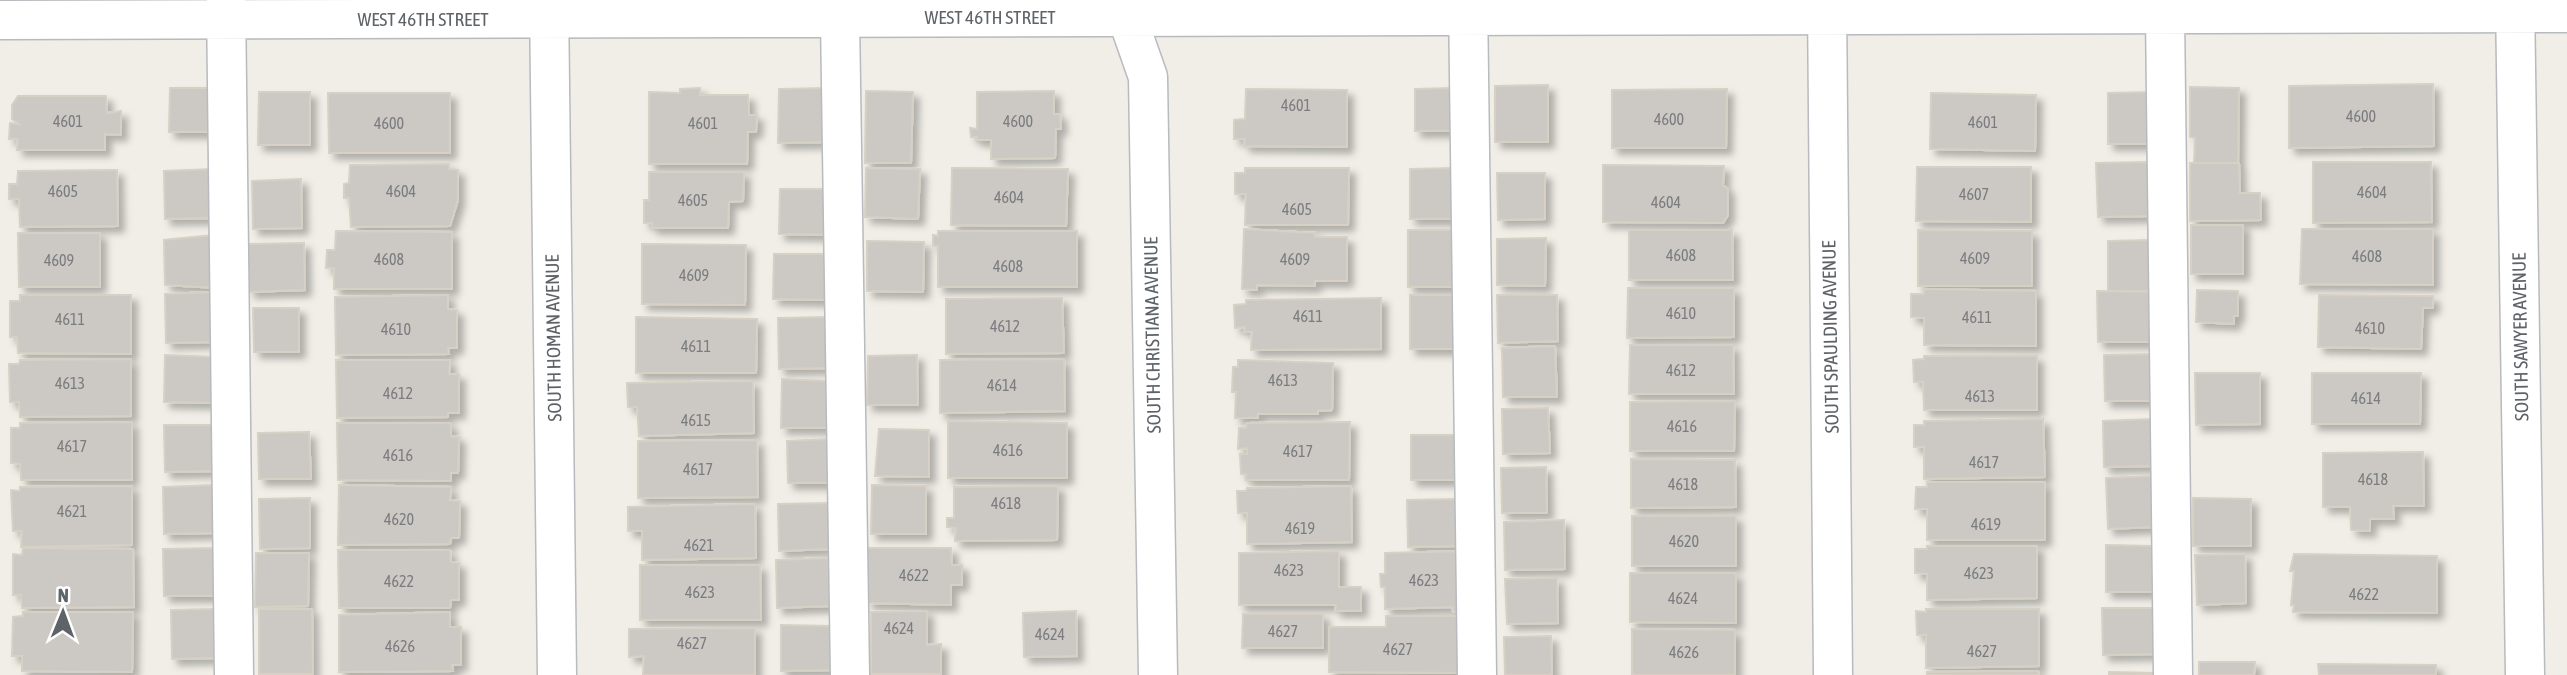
<svg xmlns="http://www.w3.org/2000/svg" width="2567" height="675" font-family="'Asap Condensed',sans-serif">
	<style>
		.building { fill: #ccc9c4; stroke: #d6d0c5; stroke-width: 2; filter: url(#shadow) }
		.lines { fill: none; stroke-linecap: round; stroke-linejoin: round }
		.minor-casing { stroke: #b7babe; stroke-width: 41 }
		.minor { stroke: #fff; stroke-width: 38 }
		.labels { text-anchor: middle; stroke-width: 7; stroke-linejoin: round; paint-order: stroke }
		.number-label { font-size: 16px; fill: #7a7c7f }
		.street-label { font-size: 19px; fill: #5e6368; stroke: #fff }
	</style>
	<defs>
		<filter id="shadow"><feDropShadow dx="6" dy="6" stdDeviation="3.5" flood-color="#0004"/></filter>
	</defs>
	<rect width="100%" height="100%" fill="#f1eee7"/>
	<path class="building" d="M2433,84L2434,146L2289,148V86Z
		M1548,85V142H1495V86Z
		M2190,87L2239,88L2238,163H2194L2195,138L2190,137Z
		M170,88H217L216,132H169Z
		M700,88V95H748L749,115H757L756,132H748L747,164H649V92L680,93V89Z
		M831,88L832,142L778,143L779,89Z
		M1455,88V131H1415V89Z
		M1246,89L1347,90V147L1244,146L1245,139H1234V120L1245,119Z
		M1727,89L1726,148H1612V90Z
		M866,91L913,92L911,163H865Z
		M1054,91V114H1060L1061,129H1056L1055,158L991,159V140H977V137H971L970,128L977,129V92Z
		M259,92H310V145H258Z
		M2155,92L2154,144H2108V93Z
		M328,93H450V153H329Z
		M1931,93L2036,95L2035,151L1930,149Z
		M18,96H106L107,113L121,111V135L105,134V150H17L18,139H9L10,123L19,124L12,119V105Z
		M2149,162L2151,216L2098,217L2096,163Z
		M2313,162H2431L2432,222L2313,223Z
		M2190,163H2239L2240,193H2260L2261,220L2190,221Z
		M449,164V169L458,170V200L450,226L351,227L349,198H344V184L349,183L350,165Z
		M1603,165L1724,166L1723,185L1728,189V215L1723,223L1603,222Z
		M1917,167H2031V222L1916,221Z
		M866,168L920,169L918,219L865,217Z
		M952,168L1068,169L1066,226L951,225Z
		M1245,168H1349L1348,225H1245L1246,194H1235V173H1245Z
		M1457,168L1456,219H1410V169Z
		M215,169V218L165,219L164,171Z
		M117,170L118,226L20,227L19,199H9V184H17L18,171Z
		M649,172H744L743,201L729,202L728,228H652V223H644V200H649Z
		M1497,173H1545V219L1498,220Z
		M301,179L302,228L253,229L252,181Z
		M780,189H831L832,235L779,234Z
		M2191,225H2243V274H2191Z
		M1244,229L1315,233V237H1347V281H1315V286L1257,285V290L1242,289Z
		M2302,229H2433V285L2300,284Z
		M1408,230H1458V287H1408Z
		M1629,230H1732L1733,280H1629Z
		M1918,230L2032,231V286H1918Z
		M336,231L452,232V289H334V268H326L327,250H335Z
		M938,231H1077V287H938V246H933V235L938,236Z
		M18,233H100V287H19Z
		M213,235L217,288L165,285L164,240Z
		M1546,238L1545,286L1497,285V239Z
		M2152,240L2153,291H2108V241Z
		M867,241L924,242L923,292L867,291Z
		M304,243L305,290L249,292L248,244Z
		M642,244L746,245L745,305L642,304Z
		M774,254H826L825,300L773,299Z
		M1628,288H1734V337L1627,338Z
		M1924,289L2036,291V346L1924,345V318L1911,317V294H1924Z
		M2197,290L2238,291V316H2234V324L2196,322Z
		M2097,291L2154,292V342H2098Z
		M212,292L213,342L166,343L165,294Z
		M20,295H131V354L18,353L17,337H10V301H20Z
		M448,295V309L457,310V348H448L449,354L336,355L335,297Z
		M1410,295H1458L1457,349H1410Z
		M1497,295H1557L1558,341L1498,343Z
		M2319,295L2433,296V308H2423L2421,349L2318,347Z
		M1062,298L1064,353L946,354V299Z
		M1381,298V349L1251,350L1252,332H1244L1245,327L1235,328L1234,305L1246,304V300Z
		M253,308H299V352H254Z
		M636,317L757,319L756,373H636Z
		M829,317L830,368L779,369L778,318Z
		M1630,345H1733L1734,394H1629Z
		M1555,346L1557,397H1503L1502,348Z
		M2153,354L2154,401H2105L2104,355Z
		M165,355L216,357L214,403L164,402Z
		M917,355L918,405H867L868,356Z
		M1924,356H2037V410H1924L1923,382H1914L1913,360L1924,359Z
		M131,359V416L20,417L19,402H10L9,364H19L20,360Z
		M1064,359L1065,411L940,413V360Z
		M336,360H450L449,374H459V413H448V417L337,418Z
		M1238,360L1333,363L1332,410L1318,411V414H1258V418H1235L1236,392H1232L1233,367H1238Z
		M2195,373H2260V424L2196,425Z
		M2312,373H2421L2420,424H2312Z
		M782,379L829,381V428H781Z
		M753,381L754,433L639,436L637,407H628L627,383Z
		M1735,401L1734,451H1630V402Z
		M1548,408L1550,453L1503,454L1502,409Z
		M2043,419L2045,477L1924,479V447H1914V425H1924V421Z
		M2153,419V466L2104,467L2103,421Z
		M948,421L1067,423V478H948Z
		M132,422V480H21L20,464L11,463V428H20V423Z
		M1350,422L1349,480H1246V474H1241L1240,454H1247V448L1238,449L1239,428H1246L1247,423Z
		M337,423H451V436L459,437L458,473H451V481L338,480Z
		M164,425H215L216,471L165,472Z
		M879,429L929,430V477L875,476Z
		M309,432L311,479H259L258,433Z
		M1411,435H1458V480H1411Z
		M828,439L829,483H788L787,441Z
		M757,440L758,497L638,498V441Z
		M2423,452L2424,506H2393L2394,519H2370V531L2351,530L2350,507H2323V453Z
		M1631,459L1735,460L1736,507L1631,508Z
		M1546,467L1547,513H1502L1501,468Z
		M2152,476L2154,527L2108,529L2106,478Z
		M1927,482H2045V540H1927V509H1915L1916,487H1927Z
		M213,485L214,533L164,534L163,487Z
		M339,485L451,487L450,500L460,501L459,538H451L450,544L338,545Z
		M872,485L926,486V534H871Z
		M132,486V545L21,547L22,531H13L11,490L20,491V487Z
		M1058,486L1057,540L955,541L956,528L947,527V518H954V487Z
		M1351,486L1352,542L1247,544V513H1238L1237,491H1246L1247,488Z
		M310,498V548L260,549L259,499Z
		M2193,498L2251,499V546H2193Z
		M1457,499V546L1408,547L1407,500Z
		M829,503L830,549L779,551L778,504Z
		M755,504L756,558L642,560V531H628V507Z
		M1632,516H1736V566H1632Z
		M1564,520L1565,569L1505,570L1504,522Z
		M2106,545L2152,546V592H2106Z
		M1927,546H2037V598L1927,600V574L1915,573V549H1927Z
		M23,548L133,549L134,607L22,608L21,595H13V554L22,555Z
		M214,548L215,596H164L163,549Z
		M866,548H951L952,565H962V585H951V605L867,603Z
		M338,550H450L451,562L459,563V600H451L450,608H339Z
		M1339,551V587H1361V611H1335L1336,605H1239V553Z
		M1466,551L1468,610L1453,612L1452,607L1385,609V587H1381L1380,574H1385V553Z
		M256,553H309L308,606L255,607Z
		M2245,554L2246,603L2197,605L2195,555Z
		M2294,554L2437,556V613L2293,612L2294,605H2291L2294,571H2290Z
		M828,558L830,606L777,608L776,560Z
		M640,565H760L761,620H640Z
		M1630,573H1736V623L1630,622Z
		M1557,578L1558,623L1507,624L1505,579Z
		M2102,608H2155L2156,654L2103,655Z
		M216,609L217,658L172,659L171,610Z
		M259,609H312L313,674H259Z
		M1926,609H2039V666L1926,668V635H1917L1916,611L1926,612Z
		M927,611V645L941,644V674H871V612Z
		M1076,611L1077,656L1024,657L1023,613Z
		M23,612H133L132,672L22,671V656H12L13,617L23,616Z
		M450,612V627H461V665H452L453,671L339,672V615Z
		M1243,614H1323V648H1242Z
		M1386,616H1468L1467,673L1329,672V627H1386Z
		M781,625L832,626L833,670L781,671Z
		M755,628V675H643L644,656L629,657V629Z
		M1632,629L1735,630V675H1632Z
		M1551,636L1552,675H1505L1504,637Z
		M2199,662H2255L2254,675H2199Z
		M2318,664L2436,665V675H2319Z
		M2038,671L2039,675H1927V672Z
		M2109,672L2156,673V675H2109Z"/>
	<g class="lines">
		<g class="minor-casing">
			<path id="minor" d="M226,0L234,675
				M549,0L557,675
				M1121,0L1148,77L1158,675
				M1468,0L1477,675
				M1827,0L1833,675
				M2515,0L2525,675
				M2165,14L2173,675
				M840,18L850,675
				M0,20L2567,13"/>
		</g>
		<use href="#minor" class="minor"/>
	</g>
	<g class="labels">
		<g class="number-label">
			<text x="1296" y="111">4601</text>
			<text x="2361" y="122">4600</text>
			<text x="1669" y="125">4600</text>
			<text x="68" y="127">4601</text>
			<text x="1018" y="127">4600</text>
			<text x="1983" y="128">4601</text>
			<text x="389" y="129">4600</text>
			<text x="703" y="129">4601</text>
			<text x="63" y="197">4605</text>
			<text x="401" y="197">4604</text>
			<text x="2372" y="198">4604</text>
			<text x="1974" y="200">4607</text>
			<text x="1009" y="203">4604</text>
			<text x="693" y="206">4605</text>
			<text x="1666" y="208">4604</text>
			<text x="1297" y="215">4605</text>
			<text x="1681" y="261">4608</text>
			<text x="2367" y="262">4608</text>
			<text x="1975" y="264">4609</text>
			<text x="389" y="265">4608</text>
			<text x="1295" y="265">4609</text>
			<text x="59" y="266">4609</text>
			<text x="1008" y="272">4608</text>
			<text x="694" y="281">4609</text>
			<text x="1681" y="319">4610</text>
			<text x="1308" y="322">4611</text>
			<text x="1977" y="323">4611</text>
			<text x="70" y="325">4611</text>
			<text x="1005" y="332">4612</text>
			<text x="2370" y="334">4610</text>
			<text x="396" y="335">4610</text>
			<text x="696" y="352">4611</text>
			<text x="1681" y="376">4612</text>
			<text x="1283" y="386">4613</text>
			<text x="70" y="389">4613</text>
			<text x="1002" y="391">4614</text>
			<text x="398" y="399">4612</text>
			<text x="1980" y="402">4613</text>
			<text x="2366" y="404">4614</text>
			<text x="696" y="426">4615</text>
			<text x="1682" y="432">4616</text>
			<text x="72" y="452">4617</text>
			<text x="1008" y="456">4616</text>
			<text x="1298" y="457">4617</text>
			<text x="398" y="461">4616</text>
			<text x="1984" y="468">4617</text>
			<text x="698" y="475">4617</text>
			<text x="2373" y="485">4618</text>
			<text x="1683" y="490">4618</text>
			<text x="1006" y="509">4618</text>
			<text x="72" y="517">4621</text>
			<text x="399" y="525">4620</text>
			<text x="1986" y="530">4619</text>
			<text x="1300" y="534">4619</text>
			<text x="1684" y="547">4620</text>
			<text x="699" y="551">4621</text>
			<text x="1289" y="576">4623</text>
			<text x="1979" y="579">4623</text>
			<text x="914" y="581">4622</text>
			<text x="1424" y="586">4623</text>
			<text x="399" y="587">4622</text>
			<text x="700" y="598">4623</text>
			<text x="2364" y="600">4622</text>
			<text x="1683" y="604">4624</text>
			<text x="899" y="634">4624</text>
			<text x="1283" y="637">4627</text>
			<text x="1050" y="640">4624</text>
			<text x="692" y="649">4627</text>
			<text x="400" y="652">4626</text>
			<text x="1398" y="655">4627</text>
			<text x="1982" y="657">4627</text>
			<text x="1684" y="658">4626</text>
		</g>
		<g class="street-label">
			<text x="990" y="24">WEST 46TH STREET</text>
			<text x="423" y="26">WEST 46TH STREET</text>
			<text transform="translate(1152 335) rotate(-91)" y="7">SOUTH CHRISTIANA AVENUE</text>
			<text transform="translate(1830 337) rotate(-91)" y="7">SOUTH SPAULDING AVENUE</text>
			<text transform="translate(2520 337) rotate(-91)" y="7">SOUTH SAWYER AVENUE</text>
			<text transform="translate(553 338) rotate(-91)" y="7">SOUTH HOMAN AVENUE</text>
		</g>
	</g>
	<g transform="translate(63 612) rotate(1)" stroke="#ffffff" stroke-width="5" paint-order="stroke">
	<path d="M0-5L12 26L0 18L-12 26Z" fill="#5e6368"/>
	<text y="-10" font-size="19" font-weight="bold" text-anchor="middle" fill="#5e6368">N</text>
	</g>
</svg>
